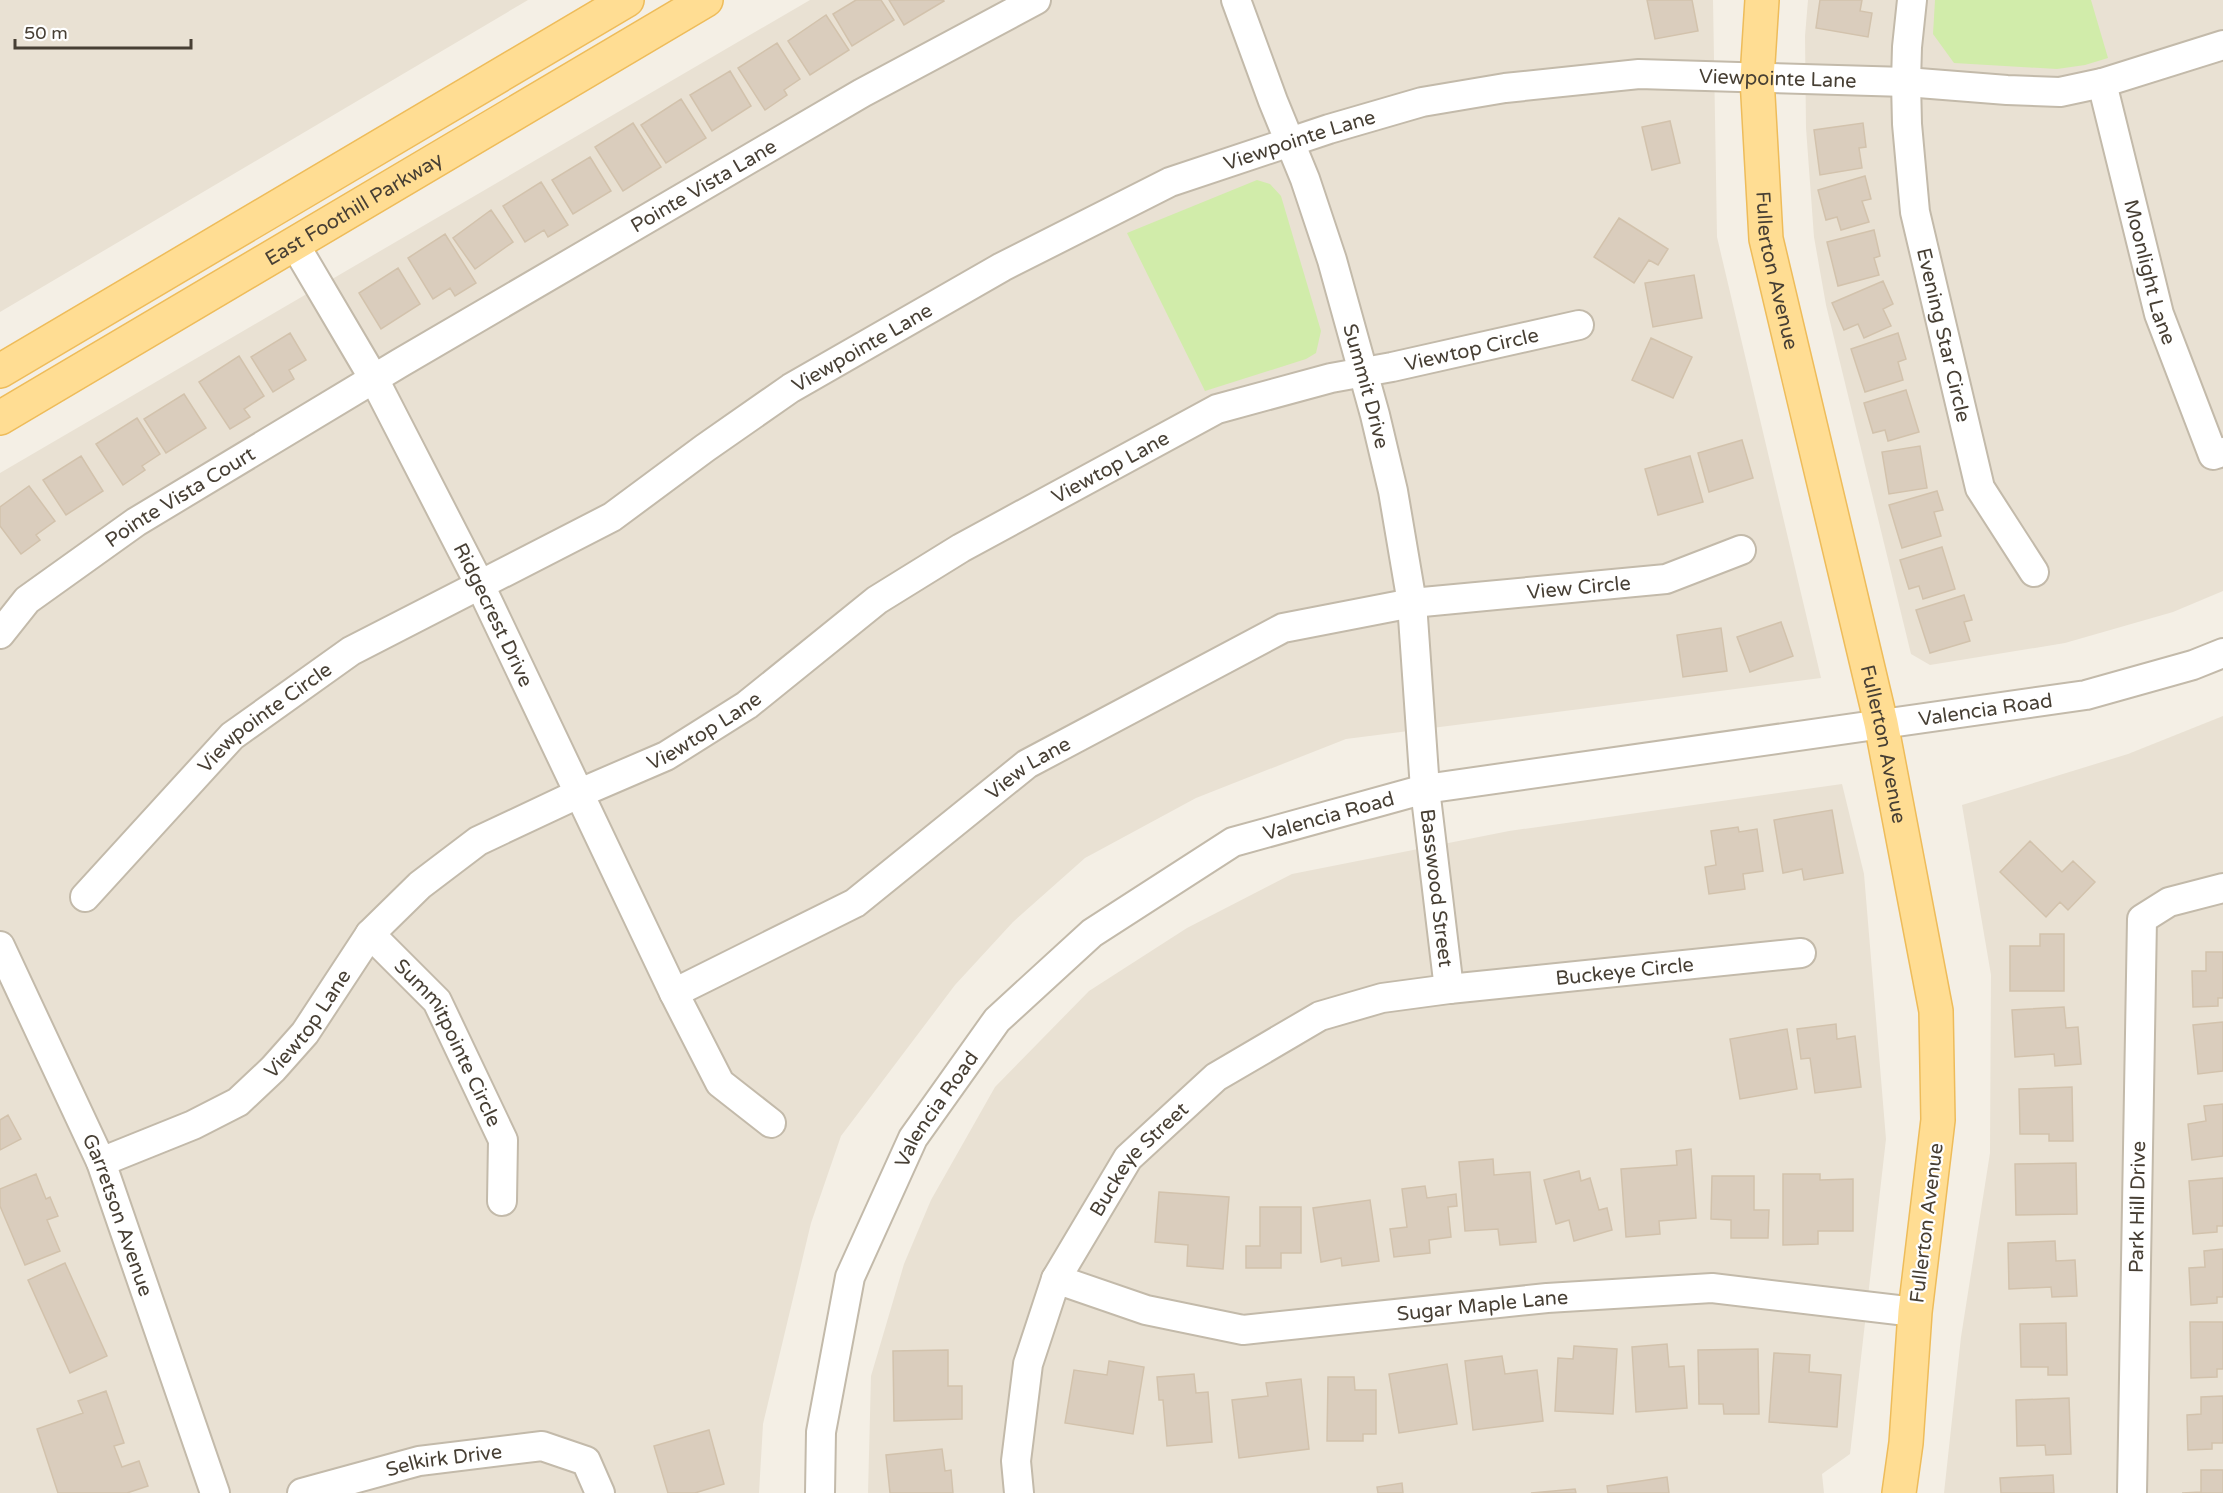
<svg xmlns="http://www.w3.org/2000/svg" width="2223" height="1493" font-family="'Varela Round',sans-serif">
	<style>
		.residential { fill: #e9e1d3 }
		.green { fill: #d1ecaa }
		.building { fill: #dacdbd; stroke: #d2c2ac; stroke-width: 1.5 }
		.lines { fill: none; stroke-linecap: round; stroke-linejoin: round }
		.minor-casing { stroke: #c3baaa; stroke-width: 32 }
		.major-casing { stroke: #eebc5a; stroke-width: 36 }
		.minor { stroke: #fff; stroke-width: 28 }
		.major { stroke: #ffdd93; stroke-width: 33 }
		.labels { text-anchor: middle; stroke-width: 4.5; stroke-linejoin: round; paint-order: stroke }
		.street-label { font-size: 20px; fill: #473f34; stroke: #fff }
	</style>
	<rect width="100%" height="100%" fill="#f4efe5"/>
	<path class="residential" d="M0,0H528L0,312Z
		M810,0H1713L1717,237L1821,678L1346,739L1196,798L1085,858L1013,922L955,985L841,1136L811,1223L763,1424L759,1493H0V473Z
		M1808,0H2223V591L2173,612L2065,643L1930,665L1911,654L1826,305L1814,237L1806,128L1805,36Z
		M2223,716V1493H1944L1961,1337L1990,1153L1991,975L1962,805L2128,754Z
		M1842,784L1864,874L1886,1139L1850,1454L1822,1474L1824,1493H868L871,1376L904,1264L931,1200L995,1087L1089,991L1187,928L1292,874L1509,831Z"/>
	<path class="green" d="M1935,0H2091L2108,58L2085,65L2057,69L1954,63L1933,34Z
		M1257,180L1270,184L1281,196L1321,331L1316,353L1306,359L1205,391L1127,233Z"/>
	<path class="building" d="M856,0H881L894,20L852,46L833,14Z
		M889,0H943L944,1L904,25Z
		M1647,0H1692L1698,31L1655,39Z
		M1820,0H1862L1860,11L1872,13L1868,37L1816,28Z
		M826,15L849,50L810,75L788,41Z
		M777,43L800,79L784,90L787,95L765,110L738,68Z
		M730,71L751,106L712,131L690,95Z
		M681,99L706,138L666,163L641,125Z
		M1670,121L1680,163L1652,170L1642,127Z
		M633,123L661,167L623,191L595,147Z
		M1863,123L1866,147L1859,148L1862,168L1820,175L1814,130Z
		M590,157L611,191L573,214L552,180Z
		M1865,176L1871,199L1862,201L1869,222L1841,230L1837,217L1826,220L1818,190Z
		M541,182L568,225L548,237L544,230L525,242L503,206Z
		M491,210L513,242L475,269L453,238Z
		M1619,218L1668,249L1658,265L1649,260L1634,283L1594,257Z
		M1874,230L1880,256L1874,258L1879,275L1838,286L1827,242Z
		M445,234L476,283L455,296L450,288L433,299L408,258Z
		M398,268L420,304L381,329L359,293Z
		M1694,275L1702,318L1653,327L1645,283Z
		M1883,281L1893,304L1883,309L1891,326L1864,338L1858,324L1844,330L1832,303Z
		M290,333L306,360L289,370L294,379L273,392L251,357Z
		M1898,333L1906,359L1898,362L1903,380L1865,392L1851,349Z
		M1651,338L1692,357L1673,398L1632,380Z
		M239,356L264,396L244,409L250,417L230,429L199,382Z
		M1906,390L1919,432L1888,441L1885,430L1873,433L1864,403Z
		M184,394L206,428L166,453L144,419Z
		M137,418L160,454L142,466L145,470L123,485L96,444Z
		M1742,440L1753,478L1709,492L1698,453Z
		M1920,446L1927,488L1889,494L1882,452Z
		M81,456L103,491L66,515L43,480Z
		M1690,456L1703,502L1658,515L1645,469Z
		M29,486L55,521L36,535L40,540L21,554L0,526V507Z
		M1937,491L1943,510L1934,512L1941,536L1902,548L1889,505Z
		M1942,547L1955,589L1923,599L1919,586L1909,589L1900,560Z
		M1964,595L1972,620L1964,622L1970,641L1930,653L1916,610Z
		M1781,622L1793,656L1750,672L1737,637Z
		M1721,628L1727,671L1683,677L1677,635Z
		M1832,810L1843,873L1804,880L1802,869L1783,873L1774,820Z
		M1738,827L1739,832L1757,829L1763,871L1743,874L1745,889L1709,894L1705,867L1716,865L1711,831Z
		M2030,841L2062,872L2073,861L2095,882L2068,910L2060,902L2046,917L2000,872Z
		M2040,934H2064V991H2010V946H2040Z
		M2206,952H2223V998H2218V1006L2193,1007L2192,971H2206Z
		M2064,1007L2066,1028L2078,1027L2081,1064L2055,1066L2054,1054L2015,1057L2012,1010Z
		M2223,1022V1071L2198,1074L2193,1025Z
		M1836,1024L1837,1039L1855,1036L1861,1087L1815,1093L1810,1058L1801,1059L1797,1029Z
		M1787,1029L1797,1089L1740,1099L1730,1039Z
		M2072,1087L2073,1141H2049V1134H2020L2019,1089Z
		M2223,1104V1156L2192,1160L2188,1124L2206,1121L2204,1106Z
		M8,1115L21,1139L0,1150V1120Z
		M1691,1149L1696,1218L1659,1221L1660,1234L1626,1237L1621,1169L1677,1165L1676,1151Z
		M1493,1159L1494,1175L1530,1172L1536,1242L1500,1245L1498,1229L1465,1231L1459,1162Z
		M2076,1163L2077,1214L2016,1215L2015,1164Z
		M1579,1171L1581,1181L1590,1178L1599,1210L1607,1208L1612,1230L1574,1241L1569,1220L1556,1224L1544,1180Z
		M36,1174L46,1199L50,1197L58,1216L47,1220L60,1251L25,1265L0,1206V1189Z
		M1783,1174H1820V1180L1853,1179V1231H1818V1244L1783,1245Z
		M1712,1176H1754V1210H1769L1768,1238H1731V1220L1711,1219Z
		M2223,1178V1226H2217V1232L2193,1234L2189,1181Z
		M1425,1186L1427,1198L1456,1194L1457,1206L1448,1207L1451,1237L1429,1240L1430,1253L1394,1257L1390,1229L1407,1227L1402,1189Z
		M1159,1192L1229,1197L1223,1269L1187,1266L1188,1245L1155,1242Z
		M1370,1200L1379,1261L1342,1266L1341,1258L1321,1262L1313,1208Z
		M1260,1207H1301V1253H1281V1268H1246V1246H1260Z
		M2055,1241L2056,1261L2075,1260L2077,1296L2052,1297L2051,1287L2009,1289L2008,1243Z
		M2223,1249V1297H2217V1303L2191,1305L2189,1268L2205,1267L2204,1251Z
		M65,1263L107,1356L70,1373L28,1280Z
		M2190,1322H2223V1369H2217V1377L2191,1378Z
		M2066,1323L2067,1375H2048V1367H2021L2020,1324Z
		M1667,1344L1669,1367L1684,1366L1687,1408L1636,1412L1632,1347Z
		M1574,1346L1617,1349L1613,1414L1555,1411L1558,1358L1573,1359Z
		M1758,1349L1759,1414H1724L1723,1404H1699L1698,1350Z
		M948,1350V1386H962V1419L894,1421L893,1351Z
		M1774,1353L1810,1355L1809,1372L1841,1375L1837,1427L1769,1422Z
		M1502,1356L1505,1374L1537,1370L1543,1421L1473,1430L1465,1361Z
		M1109,1361L1144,1367L1133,1434L1065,1423L1074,1370L1107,1375Z
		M1447,1364L1457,1424L1399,1433L1389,1374Z
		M1194,1374L1196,1393L1208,1392L1212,1442L1167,1446L1163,1400H1159L1157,1377Z
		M1328,1377H1354L1355,1390H1376V1434H1363V1441H1327Z
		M1301,1379L1309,1449L1239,1458L1232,1400L1268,1396L1266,1383Z
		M106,1391L124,1443L114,1446L122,1467L139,1461L148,1486L127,1493H58L37,1429L83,1413L78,1401Z
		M2223,1396V1443H2212V1449L2188,1450L2187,1415L2201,1414V1397Z
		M2069,1398L2071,1454L2046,1455L2045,1445L2017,1446L2016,1400Z
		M709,1430L724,1484L695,1493H668L654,1446Z
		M942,1449L945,1471L951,1470L953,1493H890L886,1455Z
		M2201,1470H2223V1493H2182L2201,1492Z
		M2053,1475L2054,1493H2001L2000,1478Z
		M1667,1477L1669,1493H1608L1607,1486Z
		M1402,1483L1403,1493H1378L1377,1487Z
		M1575,1489L1576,1493H1531Z"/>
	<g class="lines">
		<g class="minor-casing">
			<g id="minor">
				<path id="s1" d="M1236,0L1273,101L1305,179L1332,260L1375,415L1393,491L1412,603L1425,789L1449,989"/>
				<path id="s2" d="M1912,0L1907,47L1906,82L1907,124L1915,212L1980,488L2034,572"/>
				<path id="s3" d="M2102,83L2159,314L2213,455L2223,452"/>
				<path id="s4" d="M295,245L374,379L480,585L674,993L720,1083L771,1123"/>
				<path id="s5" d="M0,634L27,600L136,522L400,363L862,93L1036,0"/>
				<path id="s6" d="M85,897L232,736L351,651L612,517L705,448L791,388L1002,267L1170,182L1329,129L1422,102L1505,88L1639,74L1906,82L2007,90L2060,92L2102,83L2223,45"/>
				<path id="s7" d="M370,934L437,1001L503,1140L502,1201"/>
				<path id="s8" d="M0,946L101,1162L215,1493"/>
				<path id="s9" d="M674,993L855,903L1027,764L1283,628L1412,603L1666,579L1741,550"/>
				<path id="s10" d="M101,1162L193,1125L238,1102L273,1069L305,1033L370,934L420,885L478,841L580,793L666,756L747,705L877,600L961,548L1217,409L1331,378L1392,367L1579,325"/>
				<path id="s11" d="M1056,1279L1146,1310L1243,1330L1547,1298L1712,1288L1915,1312"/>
				<path id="s12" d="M302,1493L419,1461L542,1446L586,1461L600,1493"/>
				<path id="s13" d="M820,1493L821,1432L850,1277L913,1138L997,1020L1092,933L1233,842L1425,789L2086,695L2193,665L2223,653"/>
				<path id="s14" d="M1019,1493L1016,1461L1028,1364L1056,1279L1128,1158L1216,1077L1320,1016L1382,998L1449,989L1801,953"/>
				<path id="s15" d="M2132,1493L2142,919L2169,902L2223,888"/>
			</g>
		</g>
		<g class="major-casing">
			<g id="major">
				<path id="s16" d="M1762,0L1757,78L1766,239L1881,723L1936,1011L1938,1120L1915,1312L1906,1443L1899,1493"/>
				<path d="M0,371L627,0"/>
				<path id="s17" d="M0,418L706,0"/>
			</g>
		</g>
		<use href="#minor" class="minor"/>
		<use href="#major" class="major"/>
	</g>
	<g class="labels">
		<g class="street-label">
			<text dy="7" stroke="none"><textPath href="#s6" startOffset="1932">Viewpointe Lane</textPath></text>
			<text dy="7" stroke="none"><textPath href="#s6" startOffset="1446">Viewpointe Lane</textPath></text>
			<text dy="7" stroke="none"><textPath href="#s5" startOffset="837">Pointe Vista Lane</textPath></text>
			<text dy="7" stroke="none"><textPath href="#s17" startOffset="411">East Foothill Parkway</textPath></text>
			<text dy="7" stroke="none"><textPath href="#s16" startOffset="272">Fullerton Avenue</textPath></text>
			<text dy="7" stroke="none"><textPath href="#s3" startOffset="195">Moonlight Lane</textPath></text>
			<text dy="7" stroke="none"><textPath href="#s2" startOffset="339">Evening Star Circle</textPath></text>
			<text dy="7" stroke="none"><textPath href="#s6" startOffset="960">Viewpointe Lane</textPath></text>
			<text dy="7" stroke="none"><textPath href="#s10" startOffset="1628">Viewtop Circle</textPath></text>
			<text dy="7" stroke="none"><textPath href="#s1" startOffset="408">Summit Drive</textPath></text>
			<text dy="7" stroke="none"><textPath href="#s10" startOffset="1245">Viewtop Lane</textPath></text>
			<text dy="7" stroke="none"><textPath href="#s5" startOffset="228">Pointe Vista Court</textPath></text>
			<text dy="7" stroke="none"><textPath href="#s9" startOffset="1012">View Circle</textPath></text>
			<text dy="7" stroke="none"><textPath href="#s4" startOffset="420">Ridgecrest Drive</textPath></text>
			<text dy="7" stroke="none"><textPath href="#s13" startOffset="1578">Valencia Road</textPath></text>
			<text dy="7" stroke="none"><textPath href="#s6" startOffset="255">Viewpointe Circle</textPath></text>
			<text dy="7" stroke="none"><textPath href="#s10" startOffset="759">Viewtop Lane</textPath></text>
			<text dy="7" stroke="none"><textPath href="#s16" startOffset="758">Fullerton Avenue</textPath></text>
			<text dy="7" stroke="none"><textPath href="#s9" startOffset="422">View Lane</textPath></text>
			<text dy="7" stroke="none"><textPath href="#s13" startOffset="912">Valencia Road</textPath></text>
			<text dy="7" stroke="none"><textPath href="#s1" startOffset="916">Basswood Street</textPath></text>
			<text dy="7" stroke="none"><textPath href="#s14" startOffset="909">Buckeye Circle</textPath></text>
			<text dy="7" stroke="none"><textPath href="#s10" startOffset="255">Viewtop Lane</textPath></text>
			<text dy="7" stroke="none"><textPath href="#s7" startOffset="136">Summitpointe Circle</textPath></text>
			<text dy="7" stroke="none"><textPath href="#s13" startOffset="408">Valencia Road</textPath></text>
			<text dy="7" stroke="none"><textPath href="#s14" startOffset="366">Buckeye Street</textPath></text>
			<text dy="7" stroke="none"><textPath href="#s15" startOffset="286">Park Hill Drive</textPath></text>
			<text dy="7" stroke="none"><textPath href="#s8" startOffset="294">Garretson Avenue</textPath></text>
			<text transform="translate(1926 1223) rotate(-83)" y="7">Fullerton Avenue</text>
			<text dy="7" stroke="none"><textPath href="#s11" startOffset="435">Sugar Maple Lane</textPath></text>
			<text dy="7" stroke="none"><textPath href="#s12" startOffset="146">Selkirk Drive</textPath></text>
		</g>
	</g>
	<path d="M15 39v9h176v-9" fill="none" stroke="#473f34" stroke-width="3"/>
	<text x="24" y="39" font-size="18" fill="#473f34" stroke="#ffffff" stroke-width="4.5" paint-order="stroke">50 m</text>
</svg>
